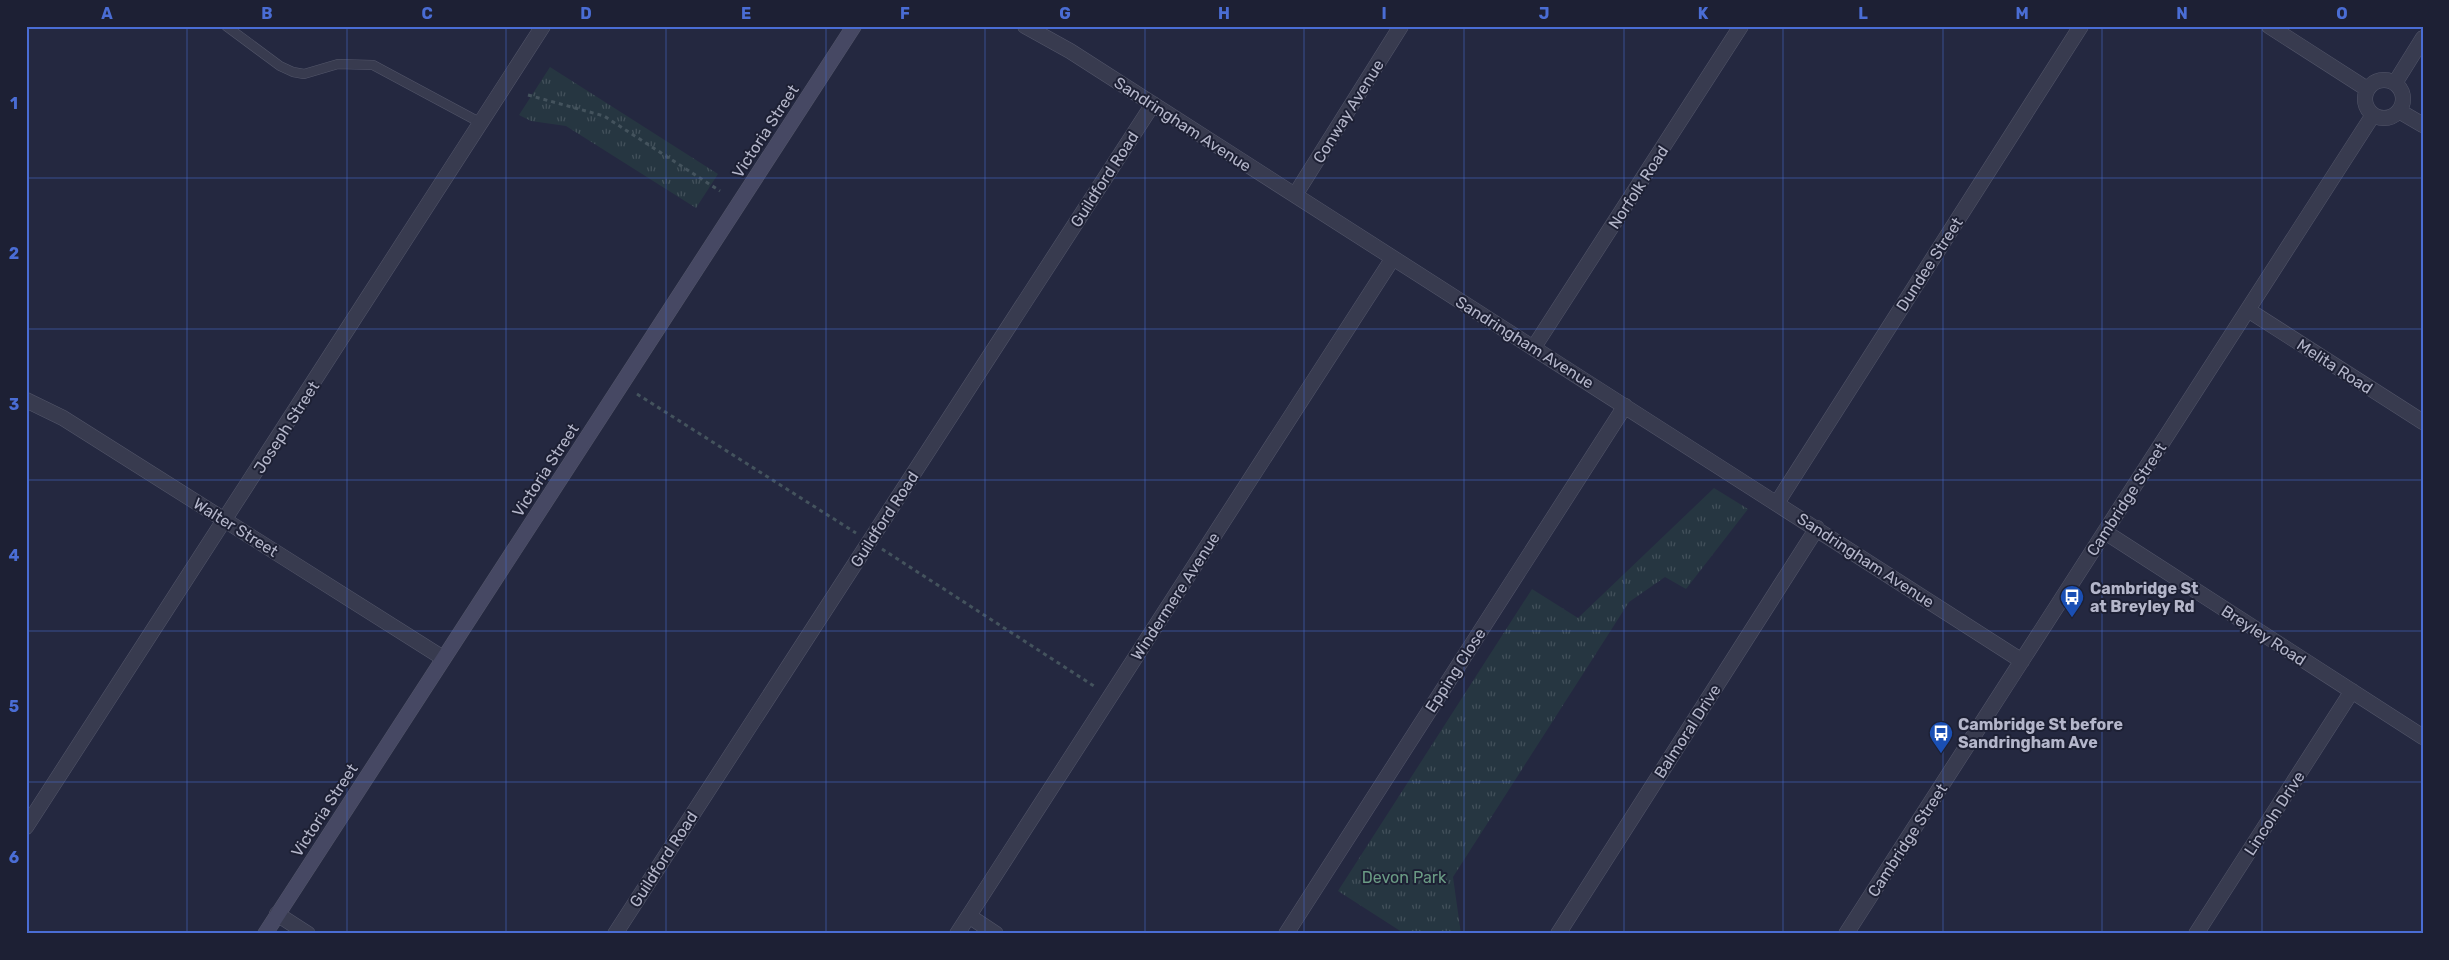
<svg xmlns="http://www.w3.org/2000/svg" width="2449" height="960" font-family="Rubik,sans-serif">
	<style>
		.park { fill: url(#park-tufts) }
		.lines { fill: none; stroke-linecap: round; stroke-linejoin: round }
		.lane-casing { stroke: #53566a; stroke-width: 10 }
		.street-casing { stroke: #53566a; stroke-width: 16 }
		.secondary-casing { stroke: #53566a; stroke-width: 16 }
		.path { stroke: #44535d; stroke-width: 3; stroke-dasharray: 4 4; stroke-linecap: butt }
		.lane { stroke: #383b4f; stroke-width: 9 }
		.street { stroke: #383b4f; stroke-width: 15 }
		.secondary { stroke: #464863; stroke-width: 15 }
		.grid { fill: none; stroke: #4a6dd4; stroke-width: 1; stroke-opacity: 0.55 }
		.labels { text-anchor: middle; stroke-width: 4; stroke-linejoin: round; paint-order: stroke }
		.street-label { font-size: 16px; fill: #b4b6ca; stroke: #1d2034 }
		.poi-label { font-size: 16px; font-weight: bold; fill: #b4b6ca; stroke: #1d2034; text-anchor: start }
		.park-label { font-size: 16px; fill: #6b9c85; stroke: #1d2034 }
		.neatline { fill: none; stroke: #4a6dd4; stroke-width: 2 }
		.grid-label { font-size: 16px; text-anchor: middle; font-weight: bold; fill: #4a6dd4 }
	</style>
	<defs>
		<pattern id="park-tufts" width="24" height="20" patternUnits="userSpaceOnUse" patternTransform="scale(1.25)"><rect width="24" height="20" fill="#263641"/><path d="M3 7l-1-3M5 7V3M7 7l1-3M15 17l-1-3M17 17v-4M19 17l1-3" fill="none" stroke="#43515b"/></pattern>
	</defs>
	<rect width="100%" height="100%" fill="#242840"/>
	<path class="park" d="M550,67L718,174L696,208L566,126L531,121L519,115Z
		M1714,488L1748,509L1686,589L1665,577L1629,602L1453,877L1461,934H1405L1338,891L1532,589L1578,618Z"/>
	<g class="lines">
		<g class="lane-casing">
			<path id="lane" d="M226,26L280,66L293,72L304,74L338,64L373,65L481,123"/>
		</g>
		<g class="street-casing">
			<path id="street" d="M1025,26L1070,51L2022,661
				M2269,26L2367,89
				M2365 99a19 19 0 1 1 38 0a19 19 0 1 1-38 0Z
				M2395,83L2423,38
				M2399,111L2423,125
				M1295,195L1401,26
				M2248,310L2423,422
				M1534,347L1741,26
				M26,400L63,418L443,658
				M1777,503L2081,26
				M2105,532L2423,737
				M26,827L543,26
				M277,914L308,934
				M969,916L996,934
				M615,934L1153,104
				M957,934L1393,258
				M1286,934L1625,406
				M1558,934L1817,528
				M1846,934L2373,115
				M2196,934L2352,691"/>
		</g>
		<g class="secondary-casing">
			<path id="secondary" d="M265,934L854,26"/>
		</g>
		<path class="path" d="M528,95L604,116L720,191
			M637,394L856,533
			M882,549L1097,688"/>
		<use href="#lane" class="lane"/>
		<use href="#street" class="street"/>
		<use href="#secondary" class="secondary"/>
	</g>
	<path class="grid" d="M187,26V934M347,26V934M506,26V934M666,26V934M826,26V934M985,26V934M1145,26V934M1304,26V934M1464,26V934M1624,26V934M1783,26V934M1943,26V934M2102,26V934M2262,26V934M26,178H2423M26,329H2423M26,480H2423M26,631H2423M26,782H2423"/>
	<defs>
		<g id="bus-pin" transform="scale(1.25)"><path d="M0 17L-7.5 6A9.5 9.5 0 1 1 7.5 6Z" fill="#1a4fb4" stroke="#1d2034"/><path d="M-5-6H5V4H4V6H2V4H-2V6H-4V4H-5ZM-3.5-4V0h7V-4ZM-3.5 1.2v1.5H-2V1.2ZM2 1.2v1.5H3.5V1.2Z" fill="#fff"/></g>
	</defs>
	<g fill-rule="evenodd">
		<use href="#bus-pin" x="2072" y="597"/>
		<use href="#bus-pin" x="1941" y="733"/>
	</g>
	<g class="labels">
		<g class="street-label">
			<text transform="translate(1348 111) rotate(-58)" y="6">Conway Avenue</text>
			<text transform="translate(1183 124) rotate(33)" y="6">Sandringham Avenue</text>
			<text transform="translate(765 131) rotate(-57)" y="6">Victoria Street</text>
			<text transform="translate(1104 179) rotate(-57)" y="6">Guildford Road</text>
			<text transform="translate(1638 187) rotate(-57)" y="6">Norfolk Road</text>
			<text transform="translate(1929 264) rotate(-57)" y="6">Dundee Street</text>
			<text transform="translate(1525 342) rotate(32)" y="6">Sandringham Avenue</text>
			<text transform="translate(2335 366) rotate(33)" y="6">Melita Road</text>
			<text transform="translate(286 427) rotate(-57)" y="6">Joseph Street</text>
			<text transform="translate(545 470) rotate(-57)" y="6">Victoria Street</text>
			<text transform="translate(2126 499) rotate(-57)" y="6">Cambridge Street</text>
			<text transform="translate(884 519) rotate(-57)" y="6">Guildford Road</text>
			<text transform="translate(236 527) rotate(32)" y="6">Walter Street</text>
			<text transform="translate(1866 560) rotate(33)" y="6">Sandringham Avenue</text>
			<text transform="translate(1175 596) rotate(-57)" y="6">Windermere Avenue</text>
			<text transform="translate(2264 635) rotate(33)" y="6">Breyley Road</text>
			<text transform="translate(1455 670) rotate(-57)" y="6">Epping Close</text>
			<text transform="translate(1687 731) rotate(-57)" y="6">Balmoral Drive</text>
			<text transform="translate(324 810) rotate(-57)" y="6">Victoria Street</text>
			<text transform="translate(2274 813) rotate(-57)" y="6">Lincoln Drive</text>
			<text transform="translate(1907 840) rotate(-57)" y="6">Cambridge Street</text>
			<text transform="translate(663 859) rotate(-57)" y="6">Guildford Road</text>
		</g>
		<g class="poi-label">
			<text x="2090" y="594">Cambridge St<tspan x="2090" dy="18">at Breyley Rd</tspan></text>
			<text x="1958" y="730">Cambridge St before<tspan x="1958" dy="18">Sandringham Ave</tspan></text>
		</g>
		<g class="park-label">
			<text x="1404" y="883">Devon Park</text>
		</g>
	</g>
	<rect width="2449" height="960" fill="none" stroke="#1d2034" stroke-width="55"/>
	<rect x="28" y="28" width="2394" height="904" class="neatline"/>
	<g class="grid-label">
		<text x="107" y="19">A</text>
		<text x="267" y="19">B</text>
		<text x="427" y="19">C</text>
		<text x="586" y="19">D</text>
		<text x="746" y="19">E</text>
		<text x="905" y="19">F</text>
		<text x="1065" y="19">G</text>
		<text x="1224" y="19">H</text>
		<text x="1384" y="19">I</text>
		<text x="1544" y="19">J</text>
		<text x="1703" y="19">K</text>
		<text x="1863" y="19">L</text>
		<text x="2022" y="19">M</text>
		<text x="2182" y="19">N</text>
		<text x="2342" y="19">O</text>
		<text x="14" y="109">1</text>
		<text x="14" y="259">2</text>
		<text x="14" y="410">3</text>
		<text x="14" y="561">4</text>
		<text x="14" y="712">5</text>
		<text x="14" y="863">6</text>
	</g>
</svg>
